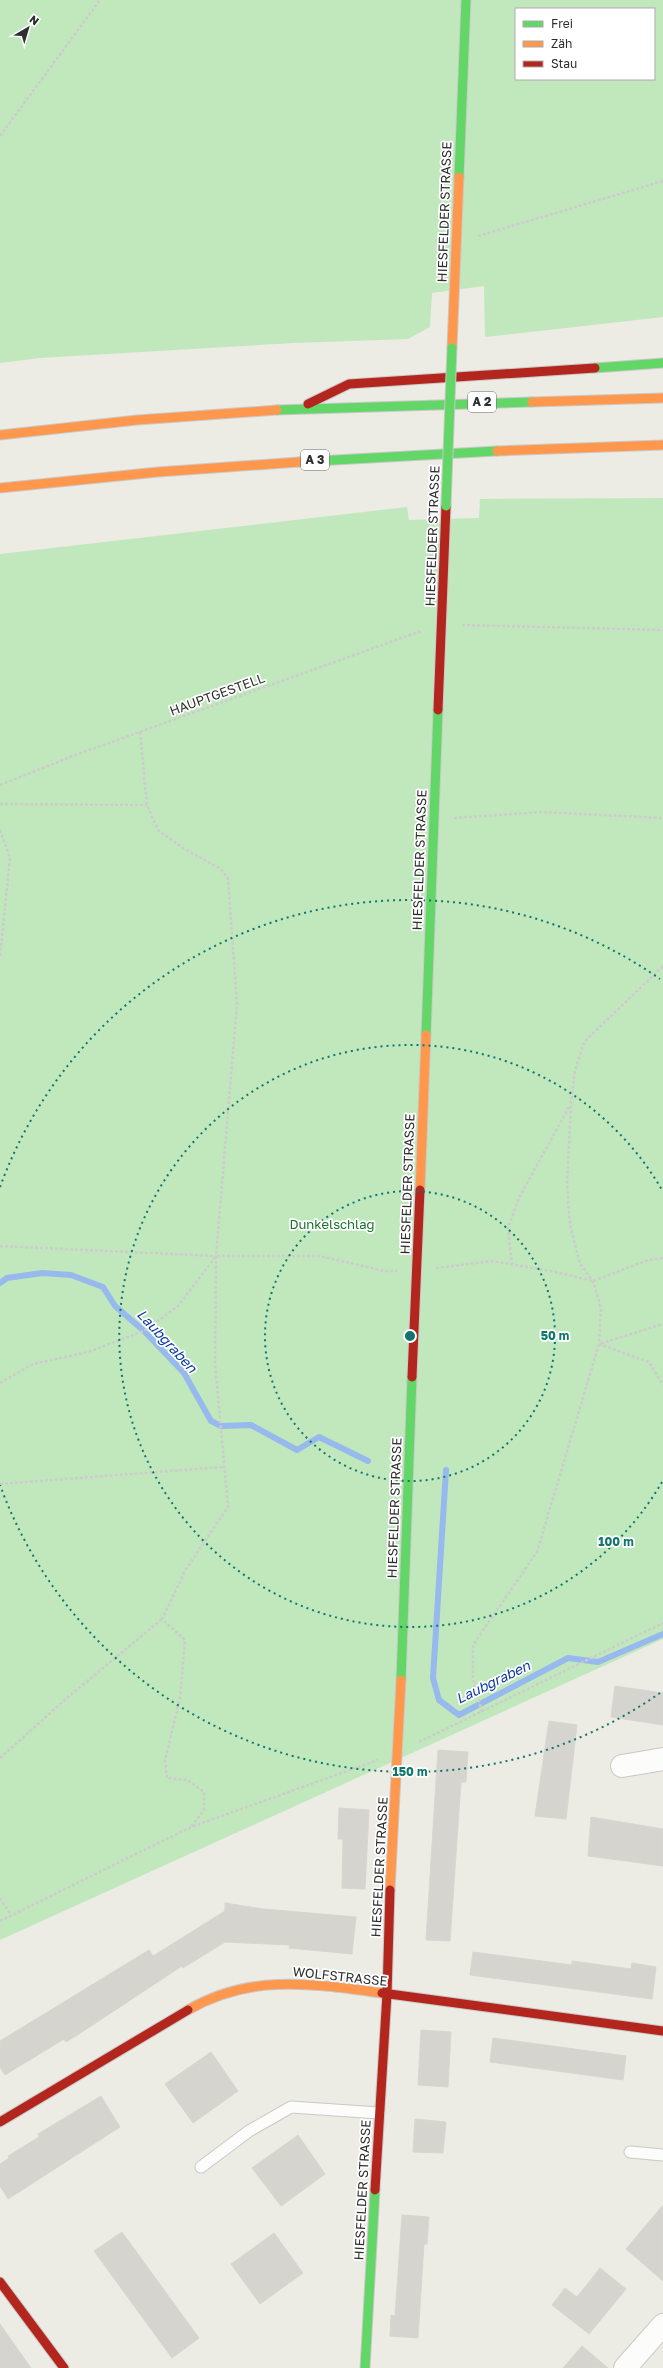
<svg xmlns="http://www.w3.org/2000/svg" width="663" height="2368" font-family="'Golos Text',sans-serif">
	<style>
		.green { fill: #c1e8bd; fill-rule: evenodd }
		.lines { fill: none; stroke-linecap: round; stroke-linejoin: round }
		.stream { stroke: #97b9ee; stroke-width: 6 }
		.building { fill: #d5d4cf; stroke: #d7d6d0 }
		.lane-casing { stroke: #cac9c9; stroke-width: 13 }
		.street-casing { stroke: #cac9c9; stroke-width: 24 }
		.fast-casing { stroke: #cac9c9; stroke-width: 11 }
		.slow-casing { stroke: #cac9c9; stroke-width: 11 }
		.jam-casing { stroke: #cac9c9; stroke-width: 11 }
		.path { stroke: #cccccb; stroke-width: 2.5; stroke-dasharray: 3 2; stroke-linecap: butt }
		.lane { stroke: #fcfcfb; stroke-width: 11 }
		.street { stroke: #fcfcfb; stroke-width: 22 }
		.fast { stroke: #63d668; stroke-width: 9 }
		.slow { stroke: #ff974d; stroke-width: 9 }
		.jam { stroke: #b3261e; stroke-width: 9 }
		.fast-bridge-casing { stroke: #cac9c9; stroke-width: 11; stroke-linecap: butt }
		.fast-bridge { stroke: #63d668; stroke-width: 9 }
		.ring { fill: none; stroke: #0f766e; stroke-width: 2; stroke-dasharray: 2 4 }
		.labels { text-anchor: middle; stroke-width: 3.5; stroke-linejoin: round; paint-order: stroke }
		.shield { fill: #fff; stroke: #6d6d6d; stroke-width: 1 }
		.shield-label { font-size: 12px; font-weight: bold; fill: #2e2e2e }
		.street-label { font-size: 13px; fill: #2e2e2e; stroke: #fff }
		.park-label { font-size: 13px; fill: #197026; stroke: #fff }
		.water-label { font-size: 14px; font-style: italic; fill: #0a39a6; stroke: #fff }
		.centre { fill: #0f766e; stroke: #fff; stroke-width: 2 }
		.ring-label { font-size: 12px; text-anchor: middle; font-weight: bold; fill: #0f766e; stroke: #fff; stroke-width: 3.5; stroke-linejoin: round; paint-order: stroke }
	</style>
	<rect width="100%" height="100%" fill="#ecebe4"/>
	<path class="green" d="M0,0H663V317L485,337L484,286L432,293L430,327L408,339L294,343L40,358L0,363ZM516,9H654V79H516Z
		M663,498V1639L0,1940V554L407,507L409,520L479,518L480,499Z"/>
	<g class="lines">
		<path class="stream" d="M0,1283L7,1278L42,1273L71,1275L103,1287L115,1306L144,1331L184,1373L211,1421L221,1426L251,1425L297,1450L319,1437L368,1461
			M446,1470L433,1678L439,1700L459,1715L568,1658L598,1662L663,1634"/>
	</g>
	<path class="building" d="M615,1686L663,1693V1725L611,1717Z
		M549,1721L577,1725L566,1819L535,1816Z
		M438,1750L468,1752L466,1782H461L450,1941L426,1940Z
		M339,1808L369,1810L365,1889L342,1888L343,1839H338Z
		M591,1817L663,1829V1866L588,1856Z
		M225,1903L263,1909L356,1917L352,1954L289,1948L290,1945L225,1942L183,1968L182,1966L82,2032L66,2042L64,2039L5,2075L0,2067V2041L149,1950L153,1956L225,1911Z
		M473,1952L572,1965V1961L631,1969L632,1963L656,1967L652,1999L470,1975Z
		M421,2030L451,2032L448,2087L418,2085Z
		M493,2038L626,2056L623,2080L490,2062Z
		M211,2052L238,2091L193,2123L165,2084Z
		M101,2096L120,2127L8,2199L0,2186V2164L9,2158L8,2156L39,2137L38,2134Z
		M415,2119L446,2122L443,2153L413,2152Z
		M298,2135L325,2174L281,2206L252,2168Z
		M663,2205V2281L626,2249Z
		M402,2215L429,2217L427,2244H424L418,2338L390,2336L391,2315L395,2316Z
		M122,2232L199,2338L172,2358L94,2251Z
		M274,2233L303,2273L260,2304L231,2264Z
		M600,2268L626,2289L589,2334L552,2305L565,2288L577,2297Z
		M0,2324L31,2368H0Z
		M582,2346L608,2368H563Z"/>
	<g class="lines">
		<g class="lane-casing">
			<path id="lane" d="M630,2152L663,2155
				M201,2167L249,2131L291,2107L379,2113"/>
		</g>
		<g class="street-casing">
			<path id="street" d="M622,1766L663,1759
				M625,2368L663,2325"/>
		</g>
		<g class="fast-casing">
			<path id="fast" d="M459,177L466,0
				M595,368L663,363
				M277,410L532,402
				M299,462L497,451
				M426,1035L438,710
				M401,1680L412,1377
				M365,2368L375,2190"/>
		</g>
		<g class="slow-casing">
			<path id="slow" d="M452,348L459,177
				M532,402L663,398
				M0,435L137,420L277,410
				M497,451L663,445
				M0,488L158,472L299,462
				M420,1190L426,1035
				M390,1890L401,1680
				M188,2010C251,1973 313,1984 382,1993"/>
		</g>
		<g class="jam-casing">
			<path id="jam" d="M308,404L349,384L595,368
				M438,710L446,506
				M412,1377L420,1190
				M382,1993L663,2031
				M0,2122L188,2010
				M375,2190L387,1994L390,1890
				M0,2282L64,2368"/>
		</g>
		<path class="path" d="M0,136L100,0
			M478,236L663,181
			M462,625L663,630
			M140,732L147,805L158,830L183,848L221,869L228,879L237,1004L216,1256L215,1363L228,1507L186,1569L162,1619L185,1640L180,1698L165,1760L167,1778L187,1780L204,1792V1810L191,1827
			M0,785L78,754L421,631
			M0,804L147,805
			M454,818L541,812L663,818
			M0,830L10,858L0,957
			M663,966L584,1042L575,1071L571,1103L567,1184L570,1225L580,1264L593,1281L601,1308L599,1344L649,1362L663,1385
			M0,1246L215,1256
			M512,1265L508,1228L519,1198L570,1105
			M436,1268L492,1261L555,1272L593,1281L648,1260L663,1258
			M0,1383L33,1364L88,1352L144,1331L178,1306L216,1256H320L384,1271H397
			M0,1484L223,1467
			M482,1712L473,1678V1645L537,1552L599,1344L663,1324
			M419,1742L663,1623
			M0,1758L67,1698L162,1619
			M0,1898L11,1915
			M0,1921L191,1827L378,1760"/>
		<use href="#lane" class="lane"/>
		<use href="#street" class="street"/>
		<use href="#fast" class="fast"/>
		<use href="#slow" class="slow"/>
		<use href="#jam" class="jam"/>
		<g class="fast-bridge-casing">
			<path id="fast-bridge" d="M446,506L452,348"/>
		</g>
		<use href="#fast-bridge" class="fast-bridge"/>
	</g>
	<g class="ring">
		<circle cx="410" cy="1336" r="145"/>
		<path d="M662 1482A291 291 0 1 1 662 1190"/>
		<path d="M660 1693A436 436 0 0 1 0 1485M0 1187A436 436 0 0 1 660 979"/>
	</g>
	<g class="labels">
		<g class="shield">
			<rect x="468" y="392" width="28" height="20" rx="3"/>
			<rect x="301" y="450" width="28" height="20" rx="3"/>
		</g>
		<g class="shield-label">
			<text x="482" y="406">A 2</text>
			<text x="315" y="464">A 3</text>
		</g>
		<g class="street-label">
			<text transform="translate(444 212) rotate(-88)" y="5">HIESFELDER STRASSE</text>
			<text transform="translate(432 536) rotate(-88)" y="5">HIESFELDER STRASSE</text>
			<text transform="translate(217 694) rotate(-20)" y="5">HAUPTGESTELL</text>
			<text transform="translate(419 860) rotate(-88)" y="5">HIESFELDER STRASSE</text>
			<text transform="translate(407 1184) rotate(-88)" y="5">HIESFELDER STRASSE</text>
			<text transform="translate(394 1508) rotate(-88)" y="5">HIESFELDER STRASSE</text>
			<text transform="translate(379 1867) rotate(-87)" y="5">HIESFELDER STRASSE</text>
			<text transform="translate(340 1976) rotate(6)" y="5">WOLFSTRASSE</text>
			<text transform="translate(362 2190) rotate(-87)" y="5">HIESFELDER STRASSE</text>
		</g>
		<g class="park-label">
			<text x="332" y="1229">Dunkelschlag</text>
		</g>
		<g class="water-label">
			<text transform="translate(167 1341) rotate(47)" y="5">Laubgraben</text>
			<text transform="translate(493 1682) rotate(-26)" y="5">Laubgraben</text>
		</g>
	</g>
	<circle cx="410" cy="1336" r="6" class="centre"/>
	<g class="ring-label">
		<text x="555" y="1340">50 m</text>
		<text x="616" y="1546">100 m</text>
		<text x="410" y="1776">150 m</text>
	</g>
	<rect x="515" y="8" width="140" height="72" fill="#ffffff" stroke="#ababab"/>
	<rect x="523" y="21" width="20" height="6" fill="#63d668" stroke="#ababab"/>
	<text x="551" y="28" font-size="12" fill="#2e2e2e">Frei</text>
	<rect x="523" y="41" width="20" height="6" fill="#ff974d" stroke="#ababab"/>
	<text x="551" y="48" font-size="12" fill="#2e2e2e">Zäh</text>
	<rect x="523" y="61" width="20" height="6" fill="#b3261e" stroke="#ababab"/>
	<text x="551" y="68" font-size="12" fill="#2e2e2e">Stau</text>
	<g transform="translate(28 28) rotate(38)" stroke="#ffffff" stroke-width="3" paint-order="stroke">
	<path d="M0-3L7 15L0 10L-7 15Z" fill="#2e2e2e"/>
	<text y="-6" font-size="11" font-weight="bold" text-anchor="middle" fill="#2e2e2e">N</text>
	</g>
</svg>
